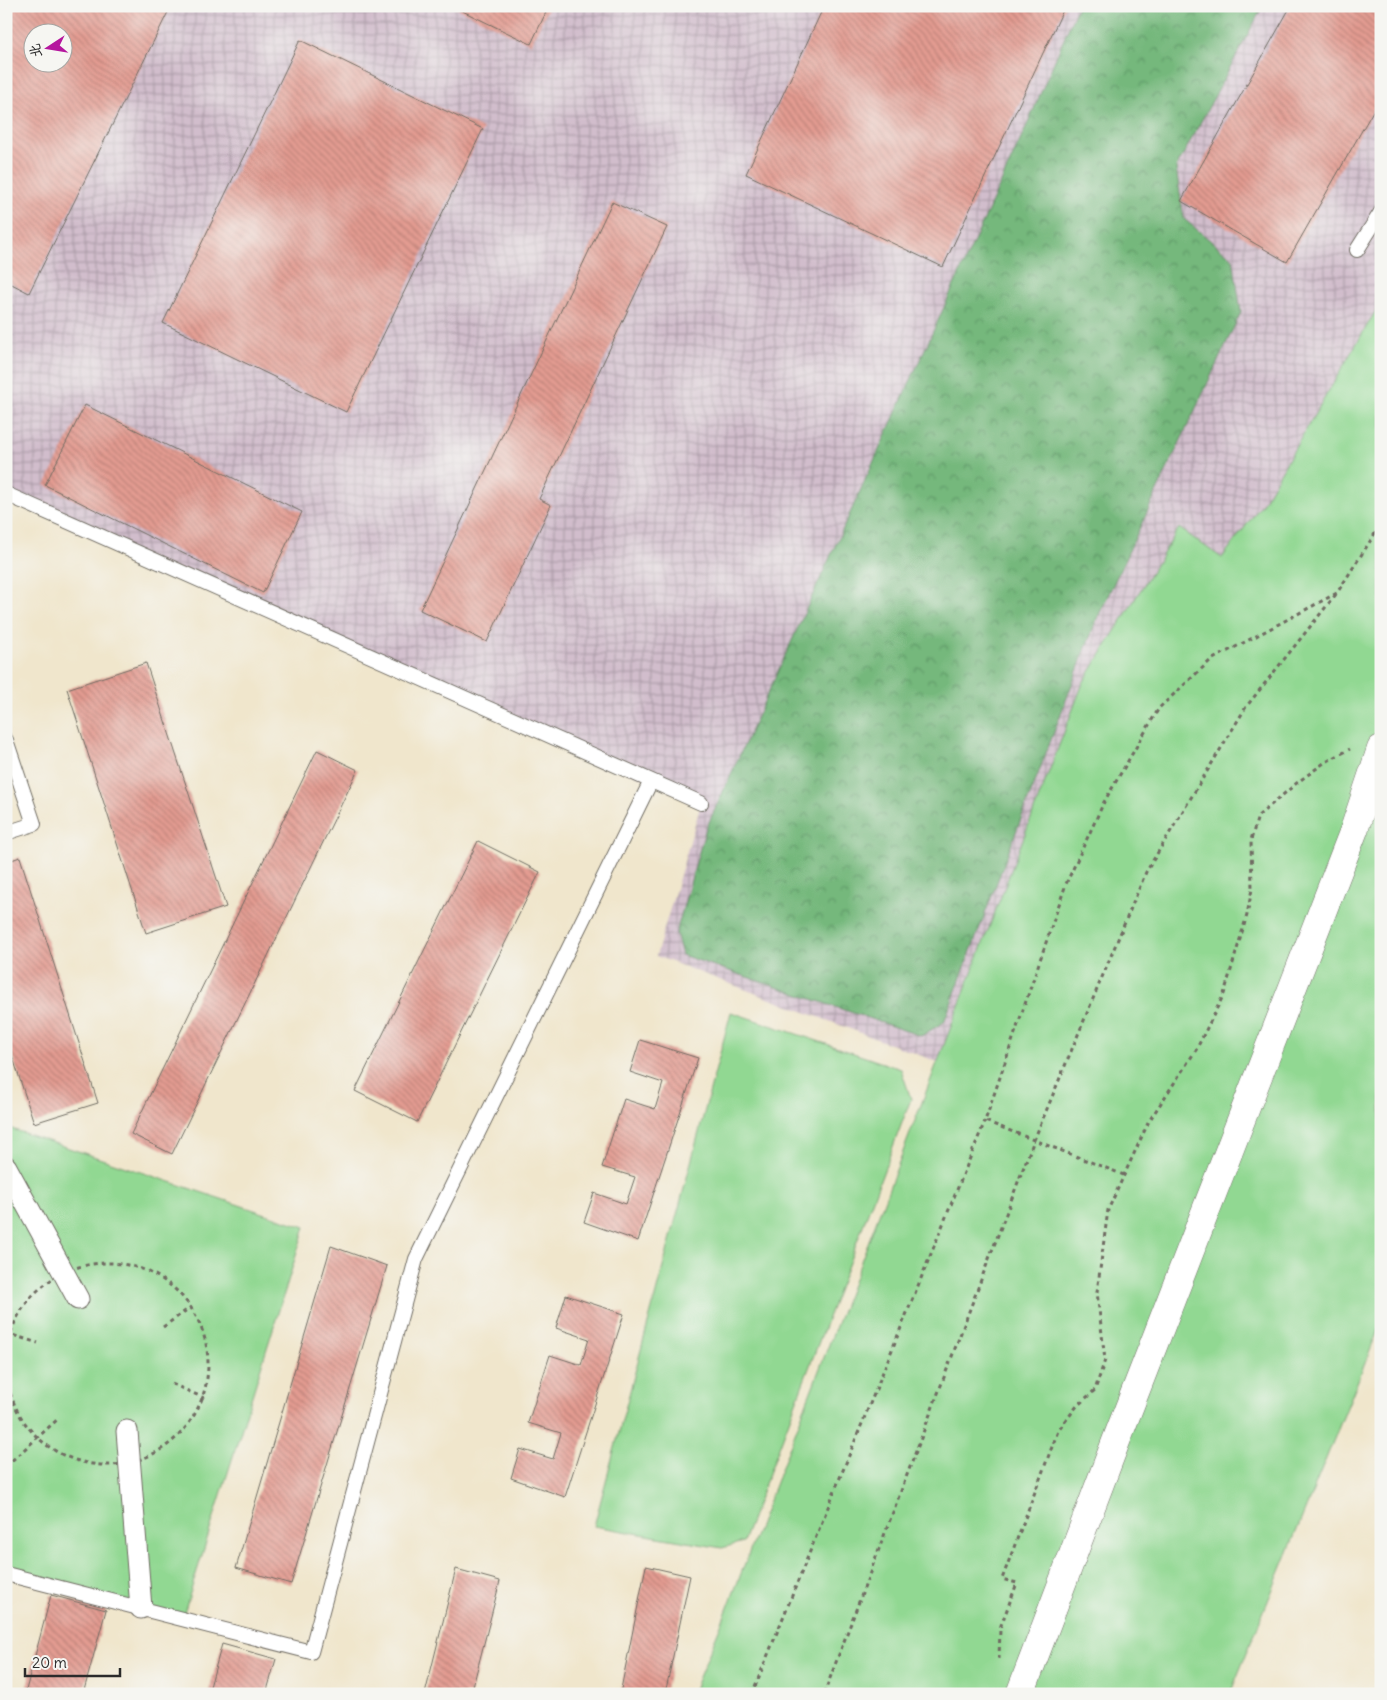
<svg xmlns="http://www.w3.org/2000/svg" width="1387" height="1700" font-family="Delius,'LXGW WenKai TC',sans-serif">
	<style>
		.industrial { fill: url(#industrial-grid); fill-rule: evenodd }
		.green { fill: #91d892; stroke: #5e825e }
		.forest { fill: url(#forest-crowns); stroke: #507254 }
		.building { fill: url(#building-back-hatch); fill-rule: evenodd }
		.lines { fill: none; stroke-linecap: round; stroke-linejoin: round }
		.service-casing { stroke: #706c63; stroke-width: 16 }
		.pedestrian-casing { stroke: #706c63; stroke-width: 23 }
		.tertiary-casing { stroke: #706c63; stroke-width: 29 }
		.path { stroke: #706c63; stroke-width: 3; stroke-dasharray: 4 4; stroke-linecap: butt }
		.service { stroke: #fff; stroke-width: 14 }
		.pedestrian { stroke: #fff; stroke-width: 21 }
		.tertiary { stroke: #fff; stroke-width: 28 }
	</style>
	<defs>
		<pattern id="industrial-grid" width="8" height="8" patternUnits="userSpaceOnUse" patternTransform="scale(1.25)"><rect width="8" height="8" fill="#d1bdcc"/><path d="M0 4h8M4 0v8" fill="none" stroke="#aa9aa6"/></pattern>
		<pattern id="forest-crowns" width="20" height="18" patternUnits="userSpaceOnUse" patternTransform="scale(1.25)"><rect width="20" height="18" fill="#74b87c"/><path d="M2 6a3 3 0 1 1 6 0M12 15a3 3 0 1 1 6 0" fill="none" stroke="#5f9666"/></pattern>
		<pattern id="building-back-hatch" width="6" height="6" patternUnits="userSpaceOnUse" patternTransform="scale(1.25)"><rect width="6" height="6" fill="#e39b91"/><path d="M-1 5l2 2M0 0l6 6M5-1l2 2" fill="none" stroke="#b87f77"/></pattern>
	</defs>
	<rect width="100%" height="100%" fill="#f6f6f2"/>
	<filter id="ink" filterUnits="userSpaceOnUse"><feTurbulence type="fractalNoise" baseFrequency=".02" numOctaves="2"/><feDisplacementMap in="SourceGraphic" scale="10" xChannelSelector="R" yChannelSelector="G"/><feConvolveMatrix kernelMatrix="1 2 1 2 8 2 1 2 1" color-interpolation-filters="sRGB"/></filter>
	<filter id="wash" filterUnits="userSpaceOnUse"><feTurbulence type="fractalNoise" baseFrequency=".0096" numOctaves="4" result="noise"/><feDisplacementMap in="SourceGraphic" scale="20" xChannelSelector="R" yChannelSelector="G"/><feGaussianBlur stdDeviation="1.12" result="paint"/><feColorMatrix in="noise" values="0 0 0 0 0 0 0 0 0 0 0 0 0 0 0 0 0 1.4 0 .05"/><feComposite in="paint" operator="in"/></filter>
	<g filter="url(#wash)">
		<rect width="100%" height="100%" fill="#f0e6cc"/>
		<path class="industrial" d="M6,6H1381V302L1262,504L1222,558L1179,528L1083,683L938,1062L656,956L701,804L6,495ZM32,32H62V62H32Z"/>
		<path class="green" d="M1381,302V1324L1230,1694H692L727,1610L1083,683L1179,528L1222,558L1262,504Z
			M731,1012L901,1069L911,1099L743,1542L722,1548L594,1526Z
			M6,1127L305,1227L182,1619L6,1574Z"/>
		<path class="forest" d="M1078,6H1263L1176,168L1184,219L1233,259L1241,312L1096,621L944,1022L921,1036L682,955L676,933L705,831L1024,132Z"/>
		<g id="blocks">
			<path class="building" d="M6,6H171L29,293L6,281ZM32,32H62V62H32Z
				M452,6H549L531,44Z
				M824,6H1065L943,267L746,174Z
				M1291,6H1381V97L1287,262L1181,201Z
				M300,40L483,129L346,412L163,323Z
				M612,202L667,227L539,499L551,505L487,642L420,610Z
				M85,405L302,512L263,593L45,485Z
				M146,663L226,907L146,933L67,689Z
				M317,750L358,770L172,1154L131,1134Z
				M478,841L540,872L417,1122L355,1091Z
				M20,857L98,1103L34,1123L6,1036V862Z
				M640,1040L698,1058L638,1241L584,1222L594,1193L626,1204L635,1177L602,1167L624,1099L655,1109L663,1083L630,1072Z
				M331,1246L387,1266L291,1584L236,1568Z
				M566,1295L624,1314L565,1497L511,1478L520,1449L553,1459L561,1433L528,1423L550,1355L581,1365L589,1339L556,1328Z
				M646,1566L690,1576L665,1694H620Z
				M456,1569L500,1581L471,1694H425Z
				M51,1595L106,1610L83,1694H25Z
				M222,1644L276,1659L266,1694H208Z"/>
		</g>
	</g>
	<g filter="url(#ink)">
		<use href="#blocks" fill-opacity="0" stroke="#706c63" stroke-width="1"/>
		<g class="lines">
			<g class="service-casing">
				<path id="service" d="M1357,250L1381,212
					M6,494L701,803
					M6,740L34,824L6,833
					M6,1574L311,1652L416,1259L651,781"/>
			</g>
			<g class="pedestrian-casing">
				<path id="pedestrian" d="M6,1167L78,1299
					M127,1431L141,1608"/>
			</g>
			<g class="tertiary-casing">
				<path id="tertiary" d="M1020,1694L1118,1436L1354,830L1381,749"/>
			</g>
			<path class="path" d="M1124,1175L985,1121L1066,884L1104,802L1159,708L1211,660L1337,593L1381,524
				M6 1364a101 101 0 1 1 202 0a101 101 0 1 1-202 0Z
				M163,1327L191,1307
				M6,1333L38,1343
				M172,1384L204,1398
				M6,1466L59,1418
				M999,1659L1000,1628L1017,1583L1002,1579L1058,1431L1077,1406L1095,1390L1105,1360L1097,1292L1108,1210L1149,1121L1196,1050L1224,994L1247,915L1252,889L1251,840L1258,816L1298,782L1324,763L1350,749
				M752,1694L985,1121
				M824,1694L1034,1140L1146,872L1246,707L1337,593"/>
			<use href="#service" class="service"/>
			<use href="#pedestrian" class="pedestrian"/>
			<use href="#tertiary" class="tertiary"/>
		</g>
	</g>
	<rect width="1387" height="1700" fill="none" stroke="#f6f6f2" stroke-width="25"/>
	<g transform="translate(48 48) rotate(258)"><circle r="24" fill="#f6f6f2" stroke="#a5a5a2"/>
	<path d="M0-4L9 19L0 12L-9 19Z" fill="#b5179e"/>
	<text y="-8" font-size="14" font-weight="bold" text-anchor="middle" fill="#2b2b2b">北</text>
	</g>
	<path d="M25 1668v8h95v-8" fill="none" stroke="#2b2b2b" stroke-width="2.5"/>
	<text x="32" y="1668" font-size="15" fill="#2b2b2b" stroke="#f6f6f2" stroke-width="4" paint-order="stroke">20 m</text>
</svg>
